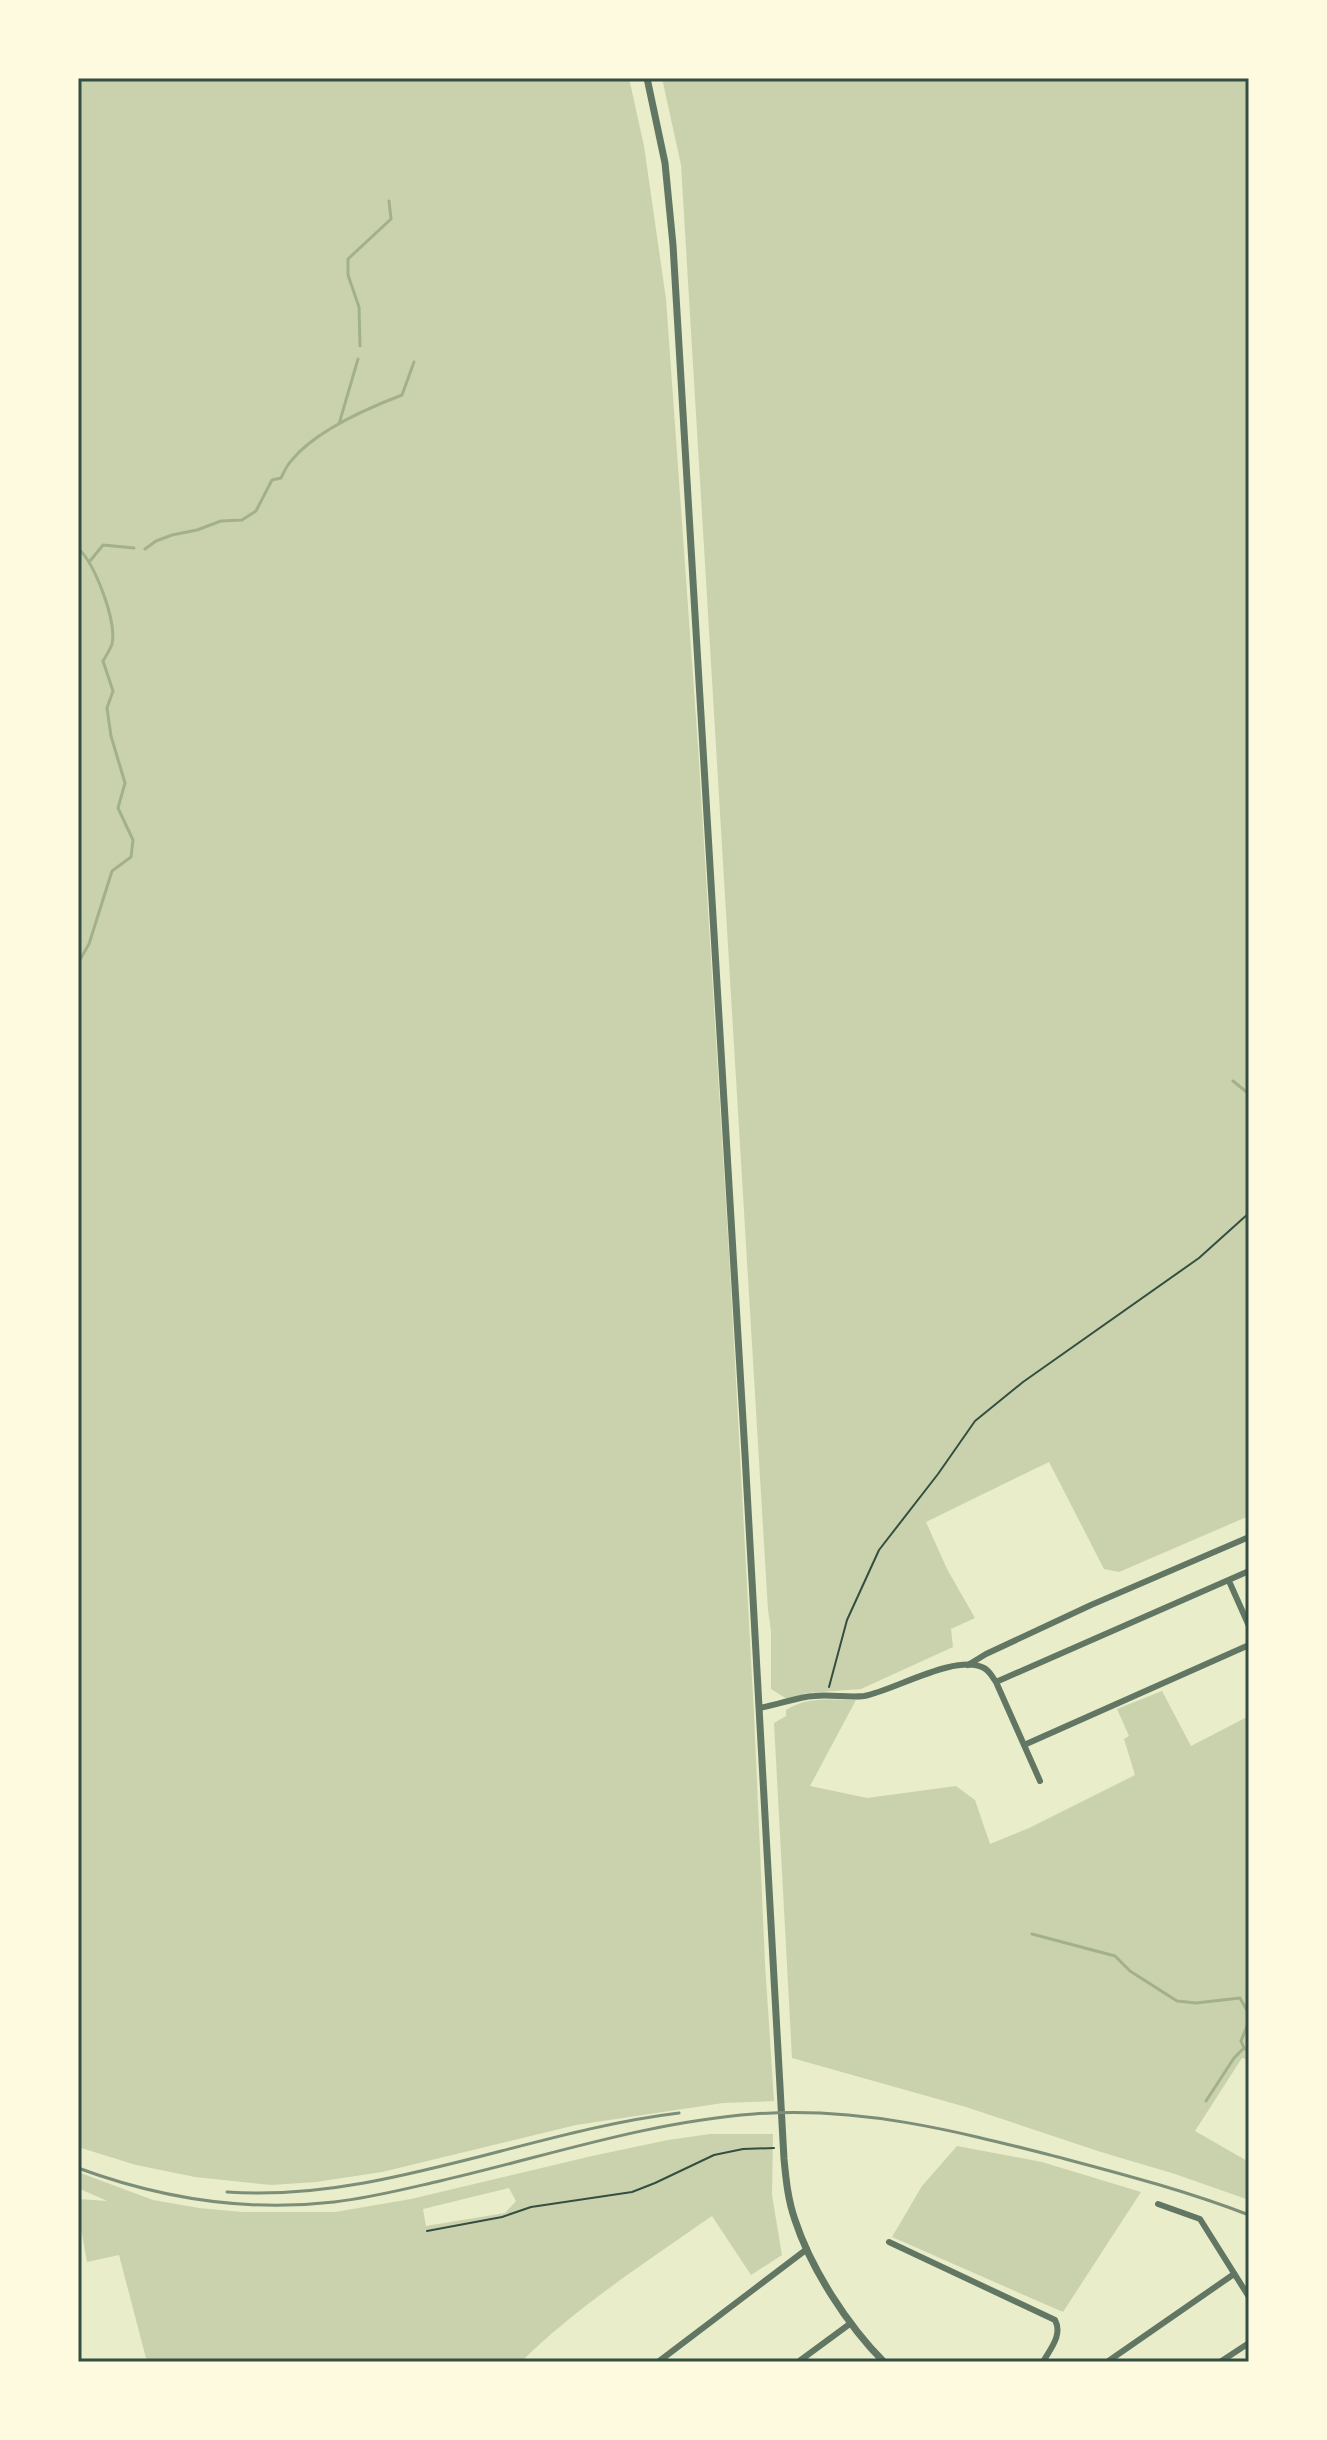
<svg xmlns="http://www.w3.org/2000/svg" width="1327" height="2440" font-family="'Noto Sans',sans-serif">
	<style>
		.green { fill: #cad2ad; fill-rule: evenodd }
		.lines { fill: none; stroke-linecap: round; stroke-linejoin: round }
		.stream { stroke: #a3b18a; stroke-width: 3 }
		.path { stroke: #344e41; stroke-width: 2 }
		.minor { stroke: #617663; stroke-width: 6 }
		.tertiary { stroke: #617663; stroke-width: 7 }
		.rail { stroke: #7c8e77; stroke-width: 3 }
		.neatline { fill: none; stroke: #344e41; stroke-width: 3 }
	</style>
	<rect width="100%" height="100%" fill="#e9edc9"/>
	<path class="green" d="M78,78H629L644,146L666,299L698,746L730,1270L754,1715L765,1963L774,2101L723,2103L576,2125L382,2172L316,2182L271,2185L195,2177L136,2165L78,2147Z
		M662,78H1249V1516L1119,1572L1104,1569L1049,1462L926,1522L947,1569L975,1618L951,1629L953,1647L861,1689L807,1693L787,1699L771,1689V1631L768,1610L681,165Z
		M1162,1691L1191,1746L1249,1716V2060L1242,2058L1195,2131L1249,2162V2200L1175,2174L1101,2152L966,2107L792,2058L774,1723L786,1716V1710C807,1696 831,1700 856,1700L810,1786L867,1798L956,1786L975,1800L990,1844L1029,1828L1135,1775L1124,1739L1129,1736L1117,1709Z
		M710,2134H773L772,2195L782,2255L751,2275L712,2216C649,2260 575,2308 521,2362H147L119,2255L87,2262L78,2212V2199L107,2201L78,2188V2172L153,2200L199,2208L243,2212H335L411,2199L592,2156L668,2140ZM509,2188L516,2201L505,2213L426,2226L423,2209Z
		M957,2146L1042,2162L1141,2192L1063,2312L892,2237L922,2186Z"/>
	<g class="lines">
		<path class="stream" d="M360,346L359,307L348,275V259L391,219L389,201
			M339,424L358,359
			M78,548C95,564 117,621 112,644C110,650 106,656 103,661L113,691L107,708L111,736L125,783L118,808L133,840L131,857L112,871L89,944L78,963
			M145,549L156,541L172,535L197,530L221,521L242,520L256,511L272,480L281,478C284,472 287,465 291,461C314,432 368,408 402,395L414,362
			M90,561L103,545L134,548
			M1233,1081L1249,1094
			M1032,1934L1115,1956L1130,1971L1177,2001L1196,2003L1240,1998L1249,2014
			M1249,2021L1241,2041L1244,2048L1249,2051
			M1206,2101L1234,2058L1244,2048"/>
		<path class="path" d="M829,1687L847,1620L879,1550L938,1474L975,1421L1023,1382L1199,1258L1249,1213
			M427,2231L502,2217L531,2207L632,2192L655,2183L714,2155L743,2149L774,2148"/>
		<path class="minor" d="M1229,1581L1249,1626
			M968,1665L986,1654L1091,1605L1249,1537
			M996,1682L1249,1571
			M759,1708C778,1705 797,1697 814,1696C831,1694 848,1698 864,1696C893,1691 956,1653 984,1668C990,1671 992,1677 996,1682L1040,1781
			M1024,1745L1249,1645
			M1158,2204L1200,2219L1249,2297
			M889,2242L1055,2320C1063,2335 1050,2349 1043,2362
			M658,2362L807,2249
			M798,2362L851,2323
			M1107,2362L1234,2274
			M1220,2362L1249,2343"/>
		<path class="tertiary" d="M647,78L665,163L673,245L745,1454L784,2159C786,2180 788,2200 795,2220C811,2269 848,2326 884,2362"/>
		<path class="rail" d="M78,2168C159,2198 247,2212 334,2202C370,2198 405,2189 440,2181C544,2157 647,2122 754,2114C860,2106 956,2131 1058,2157C1122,2174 1187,2191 1249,2215
			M227,2192C377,2203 529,2131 679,2113"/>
	</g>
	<rect width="1327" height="2440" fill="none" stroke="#fefae0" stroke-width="160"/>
	<rect x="80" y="80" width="1167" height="2280" class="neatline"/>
</svg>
